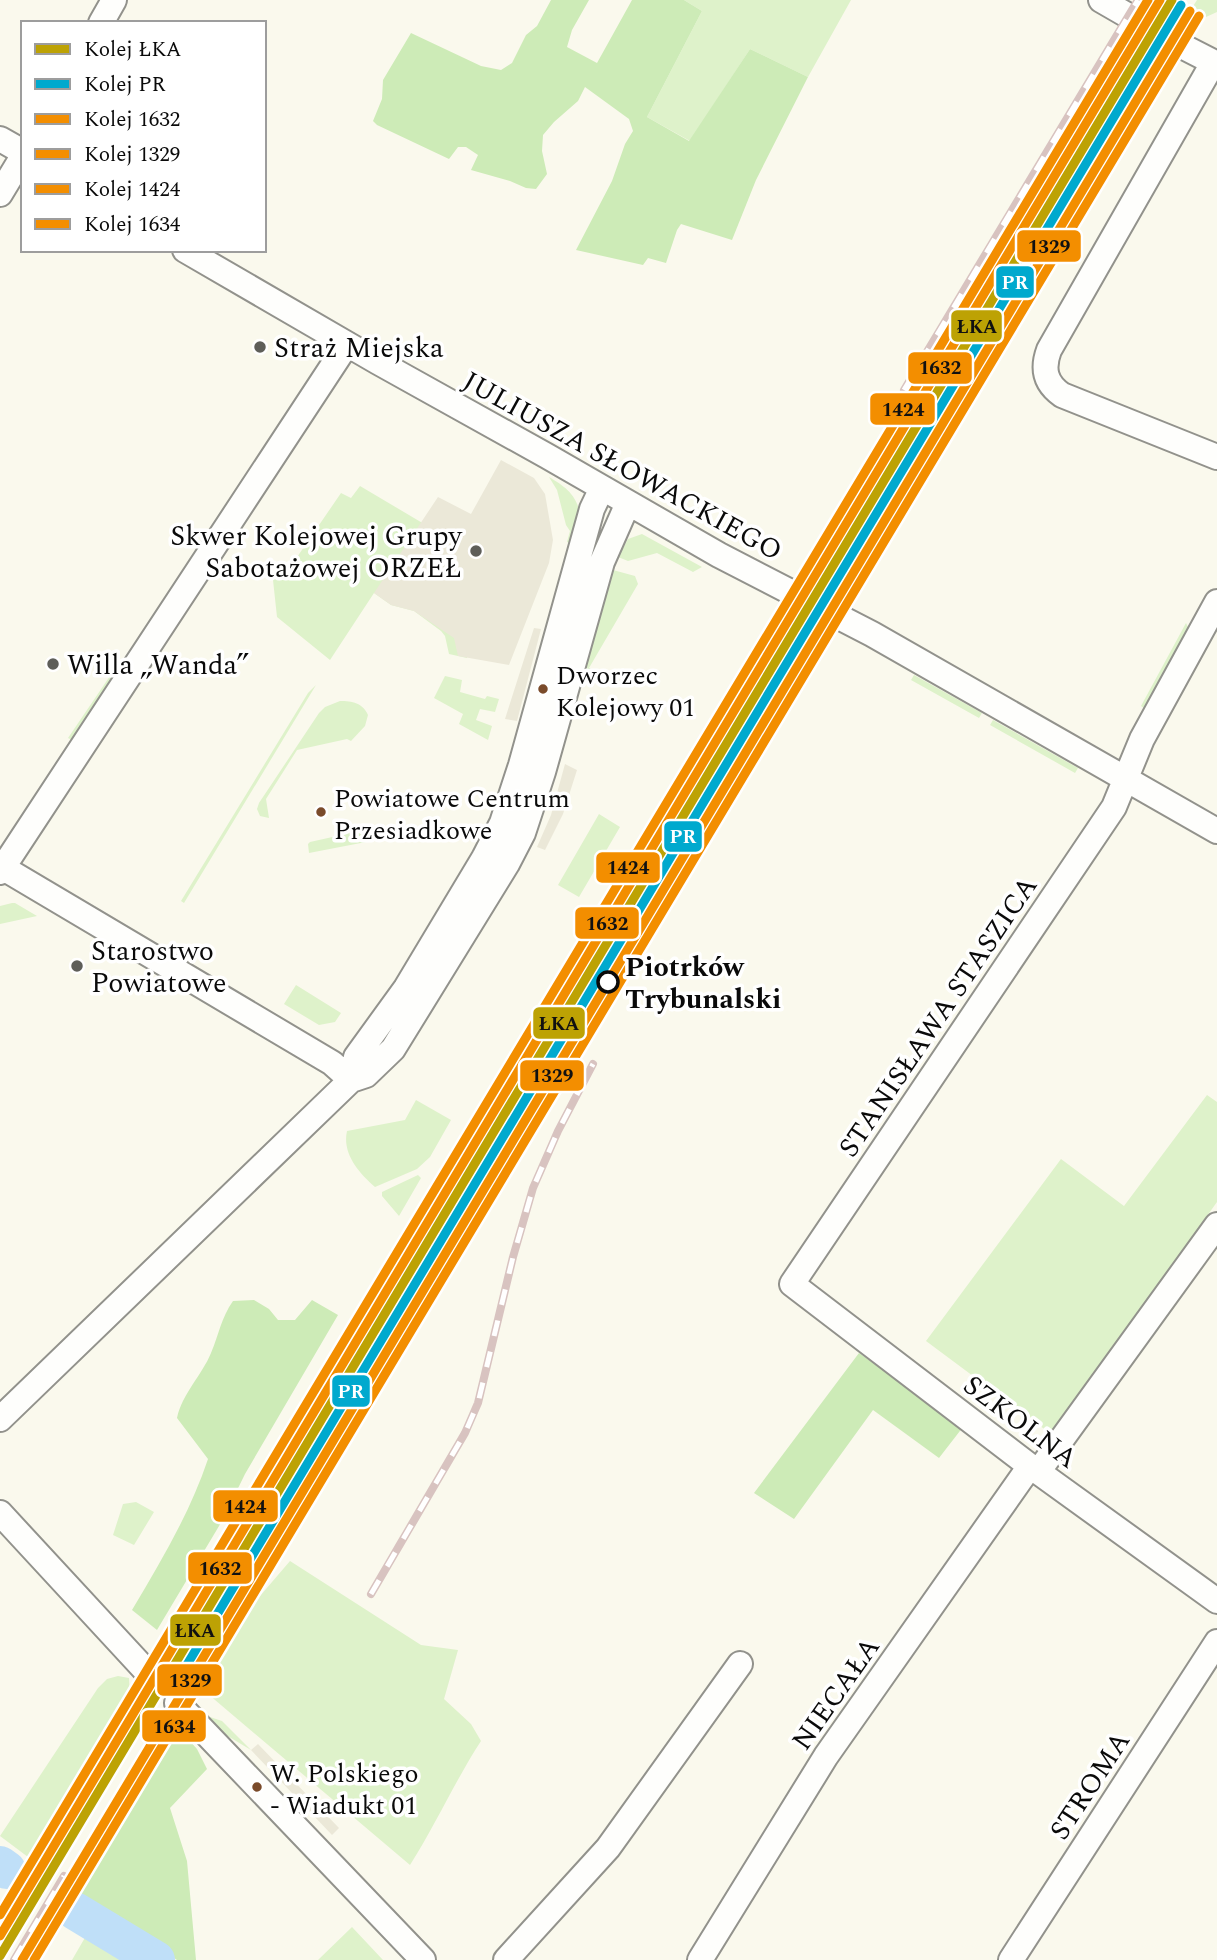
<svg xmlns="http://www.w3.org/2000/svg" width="1217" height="1960" font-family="Spectral,serif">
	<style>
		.green { fill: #def2ca }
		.forest { fill: #cdebb7 }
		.plaza { fill: #ebe8d8 }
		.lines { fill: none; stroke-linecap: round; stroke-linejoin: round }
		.river { stroke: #bfdff8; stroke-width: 38 }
		.minor-tunnel { stroke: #d6d5cb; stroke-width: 24; stroke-dasharray: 24 12; stroke-linecap: butt }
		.minor-casing { stroke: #92928c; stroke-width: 28 }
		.minor { stroke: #fefefc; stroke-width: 24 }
		.rail-casing { stroke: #d8c3c0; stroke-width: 8 }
		.rail { stroke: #fff; stroke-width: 5; stroke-dasharray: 16; stroke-linecap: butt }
		.rail-1-casing { stroke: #fff; stroke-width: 14 }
		.rail-2-casing { stroke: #fff; stroke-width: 14 }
		.rail-3-casing { stroke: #fff; stroke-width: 14 }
		.rail-4-casing { stroke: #fff; stroke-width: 14 }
		.rail-5-casing { stroke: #fff; stroke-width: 14 }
		.rail-6-casing { stroke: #fff; stroke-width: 14 }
		.rail-1 { stroke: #bda204; stroke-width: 9 }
		.rail-2 { stroke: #00a9ce; stroke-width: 9 }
		.rail-3 { stroke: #f38e00; stroke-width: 9 }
		.rail-4 { stroke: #f38e00; stroke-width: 9 }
		.rail-5 { stroke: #f38e00; stroke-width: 9 }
		.rail-6 { stroke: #f38e00; stroke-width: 9 }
		.poi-dot { fill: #5e5e59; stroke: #fff; stroke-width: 2.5 }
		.bus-dot { fill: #7a4b2a; stroke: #fff; stroke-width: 2.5 }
		.stop-dot { fill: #fff; stroke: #0a0a0a; stroke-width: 3.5 }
		.labels { text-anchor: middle; stroke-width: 7; stroke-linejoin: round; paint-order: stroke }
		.bus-label { font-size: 26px; fill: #0a0a0a; stroke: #fff; text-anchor: start }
		.poi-label { font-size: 28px; fill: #0a0a0a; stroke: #fff; text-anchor: start }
		.street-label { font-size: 28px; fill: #0a0a0a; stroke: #fff }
		.stop-label { font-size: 28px; font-weight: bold; fill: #0a0a0a; stroke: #fff; text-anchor: start }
		.line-badge { stroke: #fff; stroke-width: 2.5 }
		.badge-label { font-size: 19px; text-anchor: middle; font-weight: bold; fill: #fff }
		.pale-badge-label { font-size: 19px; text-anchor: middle; font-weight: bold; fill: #111 }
	</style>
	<rect width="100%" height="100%" fill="#faf9ed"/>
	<path class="green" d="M684,0H851L808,77L750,49L690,141L647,117L702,11Z
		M1197,0H1217V12L1206,17L1188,14Z
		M549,477C564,486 575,493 580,512L572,544L567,542L570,531L566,525L557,490Z
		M360,486L468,550L467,658L449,654L445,636L441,631L414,611L391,605L374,593L330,660L277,617L273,580L278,573L293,563L341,493L351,498Z
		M642,534L702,567L693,572L657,553L628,561L618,557L628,539Z
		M613,570L635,576L638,584L589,668L604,677L592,680L586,675L585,668Z
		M1186,623L1189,629L1145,709L1141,706Z
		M914,675L982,713L979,718L911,680Z
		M110,676L113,679L72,740L68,738Z
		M445,676L462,680L460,692L485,699L487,696L499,699L495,712L480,709L476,720L492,726L488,740L459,724L463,714L434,698Z
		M316,685L184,903L181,901L308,693Z
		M340,701C352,701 363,703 368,715L365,726L351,741L347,739L297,750L266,799L269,818L260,816L257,809L259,803L319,713L325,707Z
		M993,720L1078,768L1075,773L990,725Z
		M599,814L620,827L579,897L558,885Z
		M364,830L368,835L366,842L309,853L308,844L310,842Z
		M12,903H15L37,916L0,924V906Z
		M296,985L341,1013L335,1022L319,1025L284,1004Z
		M1207,1095L1217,1102V1202L1051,1434L926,1341L1061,1159L1124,1206Z
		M416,1100L451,1120L430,1157L417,1169L375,1187C358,1172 342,1153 347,1131L405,1120Z
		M418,1175L421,1178L399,1216L382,1196V1192Z
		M136,1502L154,1512L134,1545L113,1535L123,1504Z
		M290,1561L421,1645L458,1650L444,1699L471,1724L481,1741C455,1781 436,1824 410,1865L195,1683L218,1645Z
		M118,1676L129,1678L130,1699L32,1860L0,1836L98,1688L107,1679Z
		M204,1715L222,1721L251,1750L221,1732Z
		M352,1927L383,1960H318Z
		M90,1929L142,1960H72Z"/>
	<path class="forest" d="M551,0H589L572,30L567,47L597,63L632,0H684L702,11L647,117L689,141L750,49L808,77L756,180L732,240L681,224L677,230L666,263L648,258L643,265L576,250L612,181L625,144L633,131L629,119L585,87L578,101L554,122L543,135L542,151L547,174L536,189L526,188L510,181L471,170L478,155L466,147H458L449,159L377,125L373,121L382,99L383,80L411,33L481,66L501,70L512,63L526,35L537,26Z
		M254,1300L269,1309L278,1320H295L312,1300L338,1315L245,1474L222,1521L157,1630L132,1610C161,1561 190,1513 208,1459L177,1418C182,1394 202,1375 211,1353C219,1334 221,1318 233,1301Z
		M859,1353L963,1427L939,1458L873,1410L794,1519L754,1493Z
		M171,1720L197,1749L207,1769L170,1808L187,1861L196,1960H177L71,1890Z"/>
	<path class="plaza" d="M501,460L534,478L545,494L553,540L549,563L509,665L458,656L454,638L414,611L391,605L374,593L438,497L471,514Z
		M534,628L541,629L517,721L505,719Z
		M565,764L577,770L563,814L545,850L537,847L551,815Z
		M258,1744L339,1828L332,1835L251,1750Z"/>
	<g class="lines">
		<path class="river" d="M0,1865L7,1870
			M75,1911L156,1960"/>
		<path class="minor-tunnel" d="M147,1672L177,1703"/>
		<g class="minor-casing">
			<path id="minor" d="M1101,0L1172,41L1217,64
				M101,23L114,0
				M1213,63L1049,350C1042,369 1045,383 1062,395L1217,457
				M0,139L23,152
				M0,194L23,156
				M185,250L378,362L547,456L719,555L872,634L1217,831
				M1217,602L1142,739L1114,807L792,1284L1030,1466L1217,1601
				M0,866L332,1063L351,1080
				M0,872L347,344
				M351,1080L356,1057L406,988L484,858L502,823L521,765L592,509L602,488
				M0,1419L351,1080L366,1075L393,1049L507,864L523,833L543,772L602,562L628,503
				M1038,1472L1217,1225
				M0,1513L147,1672
				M177,1703L423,1960
				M506,1960L608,1848L740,1664
				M700,1960L826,1756L1030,1466
				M1011,1960L1217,1642"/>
		</g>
		<use href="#minor" class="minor"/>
		<g class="rail-casing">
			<path id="rail" d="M904,390L1138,0
				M371,1594L465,1433L478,1403L513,1257L533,1188L558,1131L593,1064
				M14,1960L64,1876"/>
		</g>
		<use href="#rail" class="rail"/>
		<g class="rail-1-casing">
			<path id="rail-1" d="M0,1956L1172,0"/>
		</g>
		<g class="rail-2-casing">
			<path id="rail-2" d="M185,1668L1181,5"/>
		</g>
		<g class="rail-3-casing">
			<path id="rail-3" d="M0,1936L1160,0"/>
		</g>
		<g class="rail-4-casing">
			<path id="rail-4" d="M22,1960L1190,11"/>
		</g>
		<g class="rail-5-casing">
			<path id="rail-5" d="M0,1915L1148,0"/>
		</g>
		<g class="rail-6-casing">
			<path id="rail-6" d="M34,1960L1199,16"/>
		</g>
		<use href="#rail-1" class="rail-1"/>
		<use href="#rail-2" class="rail-2"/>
		<use href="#rail-3" class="rail-3"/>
		<use href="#rail-4" class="rail-4"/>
		<use href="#rail-5" class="rail-5"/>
		<use href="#rail-6" class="rail-6"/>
	</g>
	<g class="poi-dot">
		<circle cx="260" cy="347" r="7"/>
		<circle cx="476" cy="551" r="7"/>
		<circle cx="53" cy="664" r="7"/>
		<circle cx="77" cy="966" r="7"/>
	</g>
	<g class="bus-dot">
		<circle cx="543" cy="689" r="6"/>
		<circle cx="321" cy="812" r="6"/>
		<circle cx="257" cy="1787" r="6"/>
	</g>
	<circle class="stop-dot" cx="608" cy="982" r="10"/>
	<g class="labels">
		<g class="bus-label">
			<text x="556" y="684">Dworzec<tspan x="556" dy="32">Kolejowy 01</tspan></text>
			<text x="334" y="807">Powiatowe Centrum<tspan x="334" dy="32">Przesiadkowe</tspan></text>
			<text x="270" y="1782">W. Polskiego<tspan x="270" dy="32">- Wiadukt 01</tspan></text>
		</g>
		<g class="poi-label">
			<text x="274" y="357">Straż Miejska</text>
			<text x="462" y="545" text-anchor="end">Skwer Kolejowej Grupy<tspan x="462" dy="32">Sabotażowej ORZEŁ</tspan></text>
			<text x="67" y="674">Willa „Wanda”</text>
			<text x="91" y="960">Starostwo<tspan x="91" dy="32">Powiatowe</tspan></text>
		</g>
		<g class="street-label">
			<text transform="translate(623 465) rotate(29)" y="10">JULIUSZA SŁOWACKIEGO</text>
			<text transform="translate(937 1016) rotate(-56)" y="10">STANISŁAWA STASZICA</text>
			<text transform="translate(1021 1421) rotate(37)" y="10">SZKOLNA</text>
			<text transform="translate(835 1693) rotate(-55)" y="10">NIECAŁA</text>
			<text transform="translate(1089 1785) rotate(-57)" y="10">STROMA</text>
		</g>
		<g class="stop-label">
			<text x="625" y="976">Piotrków<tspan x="625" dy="32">Trybunalski</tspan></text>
		</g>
	</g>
	<g class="line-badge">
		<rect x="1016" y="229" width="66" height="34" rx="7" fill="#f38e00"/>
		<rect x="995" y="265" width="40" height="34" rx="7" fill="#00a9ce"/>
		<rect x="950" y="309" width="53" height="34" rx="7" fill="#bda204"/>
		<rect x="907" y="351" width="66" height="34" rx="7" fill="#f38e00"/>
		<rect x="869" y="392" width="67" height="34" rx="7" fill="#f38e00"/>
		<rect x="663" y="820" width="40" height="33" rx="7" fill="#00a9ce"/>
		<rect x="595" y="851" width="66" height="33" rx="7" fill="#f38e00"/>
		<rect x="574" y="906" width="66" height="34" rx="7" fill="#f38e00"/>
		<rect x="532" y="1006" width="54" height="34" rx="7" fill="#bda204"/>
		<rect x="519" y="1059" width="66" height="33" rx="7" fill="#f38e00"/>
		<rect x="331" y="1374" width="40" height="34" rx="7" fill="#00a9ce"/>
		<rect x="212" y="1489" width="67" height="34" rx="7" fill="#f38e00"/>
		<rect x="187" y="1551" width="66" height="34" rx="7" fill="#f38e00"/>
		<rect x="169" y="1613" width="53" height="34" rx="7" fill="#bda204"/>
		<rect x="156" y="1663" width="67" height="34" rx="7" fill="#f38e00"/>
		<rect x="141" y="1709" width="66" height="34" rx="7" fill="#f38e00"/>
	</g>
	<g class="badge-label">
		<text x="1015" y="289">PR</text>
		<text x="683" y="843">PR</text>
		<text x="351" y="1398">PR</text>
	</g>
	<g class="pale-badge-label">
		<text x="1049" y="253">1329</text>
		<text x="977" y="333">ŁKA</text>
		<text x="940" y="374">1632</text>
		<text x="903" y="416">1424</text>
		<text x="628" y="874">1424</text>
		<text x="607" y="930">1632</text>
		<text x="559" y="1030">ŁKA</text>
		<text x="552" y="1082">1329</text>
		<text x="245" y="1513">1424</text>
		<text x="220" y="1575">1632</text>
		<text x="195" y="1637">ŁKA</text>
		<text x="190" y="1687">1329</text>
		<text x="174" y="1733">1634</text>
	</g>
	<rect x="21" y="21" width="245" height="231" fill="#ffffff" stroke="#9d9d9d" stroke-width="2"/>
	<rect x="35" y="44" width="35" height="10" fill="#bda204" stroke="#9d9d9d" stroke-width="2"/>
	<text x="84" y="56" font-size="21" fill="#0a0a0a">Kolej ŁKA</text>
	<rect x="35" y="79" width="35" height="10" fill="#00a9ce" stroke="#9d9d9d" stroke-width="2"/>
	<text x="84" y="91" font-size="21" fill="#0a0a0a">Kolej PR</text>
	<rect x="35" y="114" width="35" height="10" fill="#f38e00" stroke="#9d9d9d" stroke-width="2"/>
	<text x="84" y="126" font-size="21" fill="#0a0a0a">Kolej 1632</text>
	<rect x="35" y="149" width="35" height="10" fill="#f38e00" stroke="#9d9d9d" stroke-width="2"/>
	<text x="84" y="161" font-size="21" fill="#0a0a0a">Kolej 1329</text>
	<rect x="35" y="184" width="35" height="10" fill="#f38e00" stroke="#9d9d9d" stroke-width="2"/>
	<text x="84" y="196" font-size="21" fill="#0a0a0a">Kolej 1424</text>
	<rect x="35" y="219" width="35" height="10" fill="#f38e00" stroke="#9d9d9d" stroke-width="2"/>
	<text x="84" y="231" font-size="21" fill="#0a0a0a">Kolej 1634</text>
</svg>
